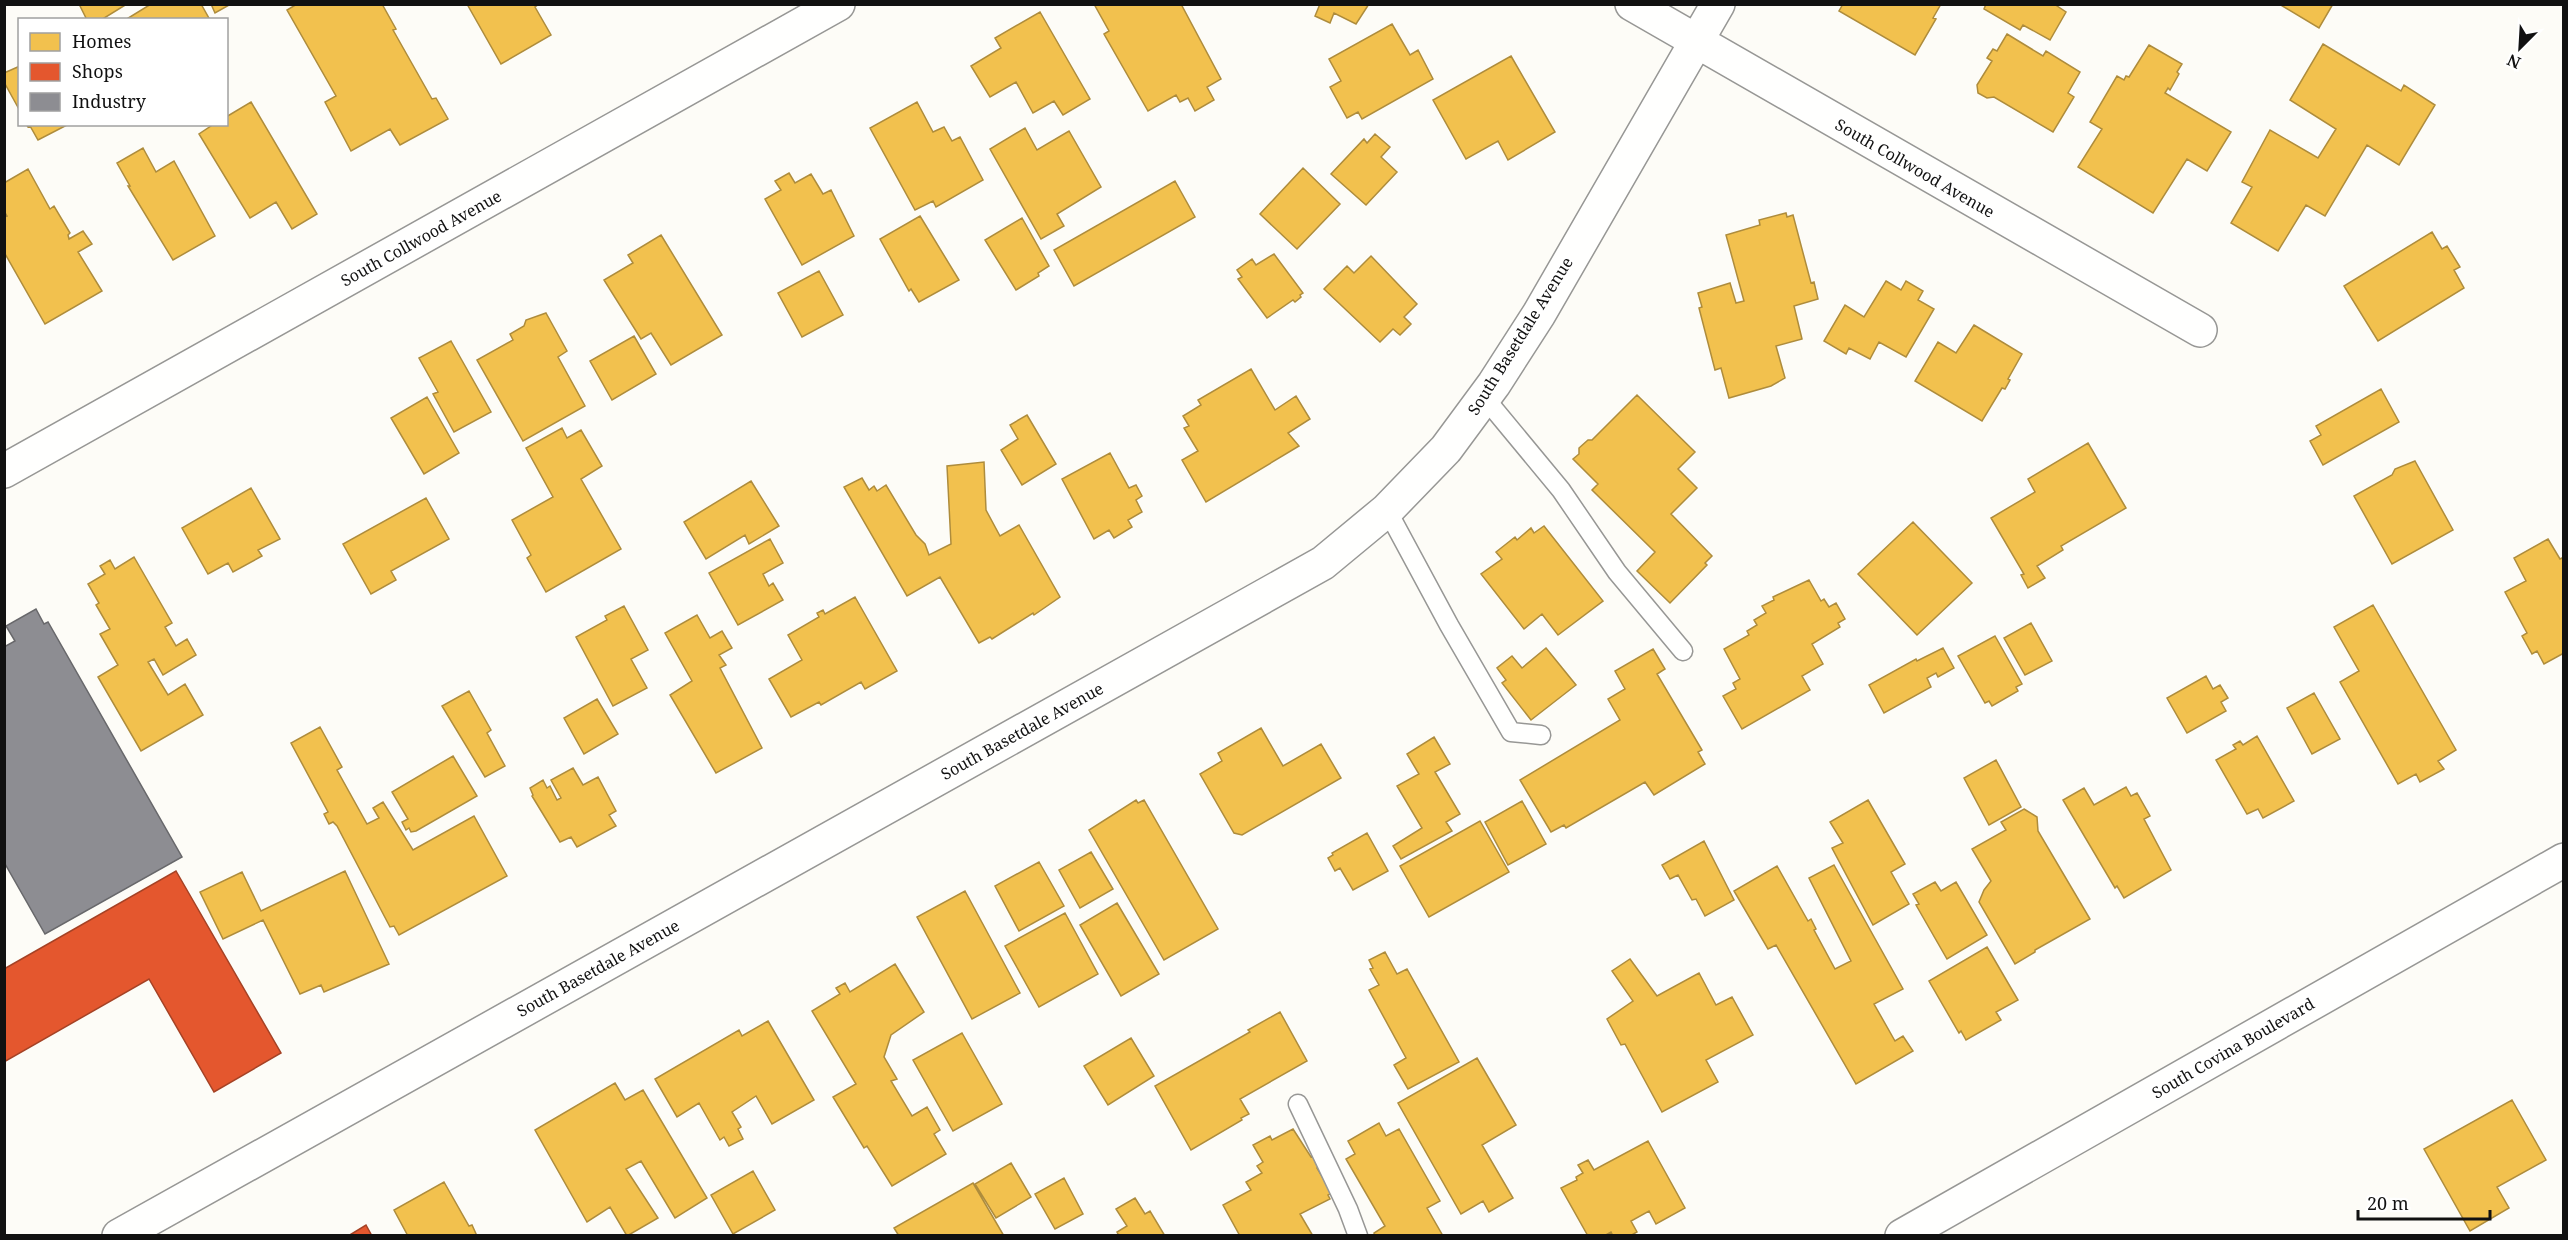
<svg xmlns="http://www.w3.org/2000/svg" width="2568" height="1240" font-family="'Noto Serif',serif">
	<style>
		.homes { fill: #f2c14e; stroke: #ae8c3c; stroke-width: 1.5 }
		.shops { fill: #e4572e; stroke: #a54225; stroke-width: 1.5 }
		.industry { fill: #8d8d92; stroke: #68686b; stroke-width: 1.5 }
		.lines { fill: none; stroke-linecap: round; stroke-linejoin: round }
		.service-casing { stroke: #979795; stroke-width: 21 }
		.minor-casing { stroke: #979795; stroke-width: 36 }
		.service { stroke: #fffffe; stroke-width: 18 }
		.minor { stroke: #fffffe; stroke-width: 33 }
		.labels { text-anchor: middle; stroke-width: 6; stroke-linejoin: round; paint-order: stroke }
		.street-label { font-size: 16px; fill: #111; stroke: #fff }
	</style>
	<rect width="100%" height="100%" fill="#fdfcf7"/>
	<path class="homes" d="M79,4H127L101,20H87Z
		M151,4H201L210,20H125Z
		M211,4H231L215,13Z
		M297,4H382L396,29L393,30L432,99L436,98L448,119L400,145L390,129L351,151L325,102L336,96L287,10Z
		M467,4H539L535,7L551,35L501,64Z
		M1094,4H1181L1221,79L1207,87L1214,100L1195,111L1188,98L1180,102L1176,95L1148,111L1104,34L1109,31Z
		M1320,4H1369L1356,24L1334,13L1330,23L1315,16Z
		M1843,4H1941L1933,18L1936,19L1915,55L1839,11Z
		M1986,4H2054L2066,12L2050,40L2023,25L2020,30L1984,9Z
		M2279,4H2333L2319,28Z
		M1040,12L1090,99L1063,115L1054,101L1033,113L1016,82L990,97L971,66L1001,48L995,38Z
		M1392,24L1410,55L1418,50L1433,79L1362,119L1358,112L1347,118L1330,87L1341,81L1329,59Z
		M2007,34L2043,56L2046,51L2080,72L2068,93L2074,97L2053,132L1994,97L1987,98L1978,93L1977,85L1992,61L1987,58L1993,49L1997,51Z
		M2323,44L2401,91L2404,85L2435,105L2399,165L2367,145L2325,216L2306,205L2278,251L2231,223L2252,187L2242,182L2270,130L2318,158L2336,129L2290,100Z
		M2149,45L2182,64L2177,72L2179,74L2170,90L2168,88L2165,93L2231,132L2207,171L2187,159L2153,213L2078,167L2102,129L2090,122L2117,76L2124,80L2126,76L2129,77Z
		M1511,56L1555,132L1508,160L1498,141L1466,159L1433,100Z
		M20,66V111L4,82V73Z
		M251,102L317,214L292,229L276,202L250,218L199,134L214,124H226V117Z
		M917,102L933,132L944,127L952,141L960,137L983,180L936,207L933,201L915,210L870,128Z
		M26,124H67V125L38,140L30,126L28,127Z
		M1025,128L1037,150L1069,131L1101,187L1057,214L1064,226L1041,239L990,149Z
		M1375,134L1390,147L1381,157L1397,172L1366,205L1331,174L1364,139L1367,143Z
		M143,148L156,172L174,161L215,236L173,260L128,186H130L117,163Z
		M1303,168L1340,204L1297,249L1260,214Z
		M28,169L50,209L54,206L70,233L68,235L69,239L83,231L92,244L78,252L102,291L45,324L4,252V217L7,216L4,211V183Z
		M789,173L795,183L811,174L823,194L831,190L854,236L802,265L765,199L781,190L775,181Z
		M1175,181L1195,217L1074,286L1054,250Z
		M1786,213L1787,217L1793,215L1811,283L1814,282L1818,299L1794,306L1802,339L1776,346L1785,378L1771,386L1729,398L1721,368L1715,370L1699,308L1702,307L1698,293L1730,283L1736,303L1744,301L1726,235L1760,225L1759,220Z
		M920,216L959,280L919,302L911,289L909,291L880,239Z
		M1022,218L1049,266L1038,273L1039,276L1016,290L985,240Z
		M2432,232L2442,249L2447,246L2460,267L2454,270L2464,288L2378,341L2344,286Z
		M661,235L722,335L671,365L651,333L641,339L604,280L633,263L628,255Z
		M1274,254L1303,293L1300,295L1301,297L1295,302L1293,300L1267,318L1238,279L1242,277L1237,270L1252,259L1256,265Z
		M1371,256L1417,304L1404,317L1411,324L1400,335L1393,329L1380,342L1324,289L1347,266L1354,273Z
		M819,271L843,315L802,337L778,293Z
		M1886,281L1901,290L1906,281L1923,291L1918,300L1934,309L1906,357L1879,342L1870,359L1849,348L1846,354L1824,341L1845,305L1864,317Z
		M546,313L567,351L558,357L585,406L523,441L477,360L513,340L510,334L524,326L526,320Z
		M1974,325L2022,354L2008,379L2010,380L2005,389L2002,388L1982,421L1915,381L1938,342L1956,353Z
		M634,336L656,374L612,400L590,361Z
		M451,341L491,412L454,432L433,394L438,392L419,358Z
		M1251,369L1275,410L1296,396L1310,419L1288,433L1299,446L1206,502L1182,460L1198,451L1184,428L1189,426L1183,416L1201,405L1198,400Z
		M2381,389L2399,422L2323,465L2310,441L2321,435L2316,426Z
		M1637,395L1695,452L1678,469L1697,488L1671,514L1712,556L1705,563L1707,565L1670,603L1637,571L1655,552L1592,490L1598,484L1573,459L1579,454V448L1588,440H1592Z
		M427,397L459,453L424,474L391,418Z
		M1027,415L1056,464L1022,485L1001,450L1018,439L1010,425Z
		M562,428L567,438L581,430L602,466L581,479L621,549L546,592L527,558L531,555L512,520L553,497L526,448Z
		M2088,443L2126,508L2061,546L2063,550L2037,566L2045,578L2028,588L2021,575L2024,574L1991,518L2035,492L2028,479Z
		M1110,453L1129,488L1136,485L1142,496L1136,500L1142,512L1128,520L1132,527L1114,538L1109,530L1094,539L1062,479Z
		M2415,461L2453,530L2392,564L2354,496L2392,475L2395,469Z
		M984,462L986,510L1000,536L1019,525L1060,597L1034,615L1033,613L992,639L990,637L979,643L940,577L907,596L844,487L862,478L869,490L874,486L877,491L886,485L916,535L925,544L929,555L951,544L947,466Z
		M751,481L779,526L749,544L745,535L706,559L684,522Z
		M251,488L280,539L258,550L262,556L233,572L228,563L208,574L182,528Z
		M426,498L449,539L391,571L396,580L371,594L343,544Z
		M1913,522L1972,583L1917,635L1858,574Z
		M1544,526L1603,601L1558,635L1542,614L1524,629L1481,574L1502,559L1496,552L1515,537L1517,540L1531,528L1534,533Z
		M770,539L783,563L763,574L769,586L773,583L783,600L738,625L709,573Z
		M2548,539L2560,559L2564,557V653L2544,664L2537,651L2532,654L2522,636L2527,633L2505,592L2526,581L2514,558Z
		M134,557L172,623L165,627L176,646L187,639L196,655L163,675L154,659L148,662L168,695L185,684L203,715L141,751L98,677L118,665L100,634L110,629L96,605L99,603L88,584L105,574L100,566L110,560L115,569Z
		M1809,580L1821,601L1824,599L1829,607L1836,603L1845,619L1838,623L1840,627L1812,644L1823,664L1802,676L1810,690L1742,729L1723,696L1736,689L1733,683L1740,679L1724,649L1749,635L1747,631L1757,625L1754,620L1766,613L1762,606L1774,600L1773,597Z
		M855,597L897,671L865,689L861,682L821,705L819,702L791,717L769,679L802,660L788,635L819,617L817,613L823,610L825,614Z
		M2373,605L2456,750L2438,761L2444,769L2420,782L2416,774L2398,784L2340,682L2359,671L2334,627Z
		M624,606L648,650L631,659L647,688L613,706L576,637L607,620L605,616Z
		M697,615L710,638L722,631L732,648L719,655L726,665L720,668L762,748L716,773L670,695L692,681L665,633Z
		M2031,623L2052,661L2025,675L2004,638Z
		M1995,636L2022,684L2016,687L2018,691L1992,706L1989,701L1985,703L1958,656Z
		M1546,648L1576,685L1531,720L1502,683L1506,680L1497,668L1512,656L1522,668Z
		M1943,648L1954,668L1938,677L1936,673L1927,678L1931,687L1884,713L1869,685L1916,659L1917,661Z
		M1653,649L1665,669L1657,674L1702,750L1698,752L1705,764L1654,795L1645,782L1566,828L1564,825L1551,832L1520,780L1620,720L1608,699L1625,689L1615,671Z
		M2206,676L2213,689L2220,685L2228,698L2221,702L2226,711L2187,733L2167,698Z
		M469,691L491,730L487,733L505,766L485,777L442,706Z
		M2314,693L2340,739L2312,754L2287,708Z
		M597,699L618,734L584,754L564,718Z
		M320,727L342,767L337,770L367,824L379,818L373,808L383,802L413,850L474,816L507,876L399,935L394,926L390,927L337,826L333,822L329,824L324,814L328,812L291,743Z
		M1261,728L1283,766L1321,744L1341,778L1242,835L1234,833L1200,774L1222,761L1218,753Z
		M2257,736L2294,801L2263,818L2258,809L2247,814L2216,760L2236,749L2233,745L2240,741L2243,745Z
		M1434,737L1450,764L1435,772L1460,814L1446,822L1452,831L1401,859L1393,846L1422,828L1397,786L1419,774L1407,754Z
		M453,756L477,796L416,831L411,832L409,828L406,830L402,822L408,819L392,792Z
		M1996,760L2021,807L1989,825L1964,778Z
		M573,768L583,785L598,777L616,811L609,815L616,826L577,847L571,837L560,842L532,796L533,795L530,788L543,780L547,788L550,786L557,800L561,798L551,780Z
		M2126,787L2131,796L2137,793L2150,816L2144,819L2171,870L2124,898L2117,886L2115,888L2063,800L2084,788L2094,805Z
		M1136,800L1138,803L1144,800L1218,929L1164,960L1089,830Z
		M1868,800L1905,864L1891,872L1909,904L1873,925L1832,848L1843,843L1830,822Z
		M1522,801L1546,844L1508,865L1485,822Z
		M2024,809L2037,817L2038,831L2090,919L2035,950V952L2015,964L1979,902L1984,890L1991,881L1972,849L2006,830L2001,822Z
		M1480,821L1509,872L1429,917L1400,866Z
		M1367,833L1388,871L1353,890L1340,868L1335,871L1328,858L1333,855L1332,853Z
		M1704,841L1734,900L1705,916L1696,899L1692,900L1678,875L1670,879L1662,865Z
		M1091,852L1113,889L1080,908L1059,870Z
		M1039,862L1064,906L1019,931L995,886Z
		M1834,865L1903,989L1874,1004L1895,1041L1903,1036L1913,1051L1856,1084L1776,945L1768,949L1734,891L1777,866L1808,921L1811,919L1816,929L1814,930L1835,969L1851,961L1809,878Z
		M345,871L389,964L324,992L321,985L300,994L263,920L223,939L200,892L242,872L261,911Z
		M1935,882L1941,891L1956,882L1987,935L1947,959L1916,905L1919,904L1913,894Z
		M965,891L1020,993L972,1019L917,917Z
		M1117,903L1159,974L1121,996L1080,925Z
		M1065,913L1098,974L1039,1007L1005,946Z
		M1987,947L2018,1000L1996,1012L2001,1020L1966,1040L1961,1031L1959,1033L1929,981Z
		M1385,952L1397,974L1407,969L1459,1062L1408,1089L1394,1065L1406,1058L1369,990L1379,985L1370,969L1373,968L1369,960Z
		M1630,959L1657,996L1699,973L1716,1005L1732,997L1753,1035L1706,1060L1718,1082L1662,1112L1625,1044L1621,1045L1607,1019L1633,1001L1612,971Z
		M895,964L924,1012L891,1035L884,1057L897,1079L891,1081L912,1116L927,1107L940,1130L934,1134L946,1154L892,1186L867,1146L864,1148L833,1097L856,1084L812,1011L840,994L836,988L845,983L850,992Z
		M1280,1012L1307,1061L1240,1099L1249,1114L1241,1118L1242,1120L1191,1150L1155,1086L1250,1032L1248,1030Z
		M768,1021L814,1100L772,1124L756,1096L732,1112L741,1127L738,1129L743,1139L729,1146L724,1137L720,1140L699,1103L677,1117L655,1079L739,1030L742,1036Z
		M962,1033L1002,1104L953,1131L913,1060Z
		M1131,1038L1154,1076L1108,1105L1084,1066Z
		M1477,1058L1516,1125L1482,1145L1513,1198L1489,1212L1483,1201L1461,1214L1398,1103Z
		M615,1083L625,1100L643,1090L707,1198L675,1218L641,1161L626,1169L658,1218L627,1236L610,1207L587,1222L535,1130Z
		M2512,1100L2546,1160L2497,1187L2509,1208L2470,1231L2424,1149Z
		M1379,1123L1386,1136L1399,1129L1440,1201L1427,1208L1443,1236H1375L1374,1233L1385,1226L1346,1159L1355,1154L1348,1141Z
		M1293,1129L1311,1157L1313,1156L1319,1167L1317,1168L1332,1193L1328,1195L1330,1199L1300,1214L1313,1236H1240L1223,1205L1251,1190L1246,1182L1262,1173L1257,1166L1263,1162L1253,1145L1270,1136L1272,1140Z
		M1648,1141L1685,1208L1656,1224L1649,1211L1631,1221L1637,1232L1630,1236H1613L1611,1232L1604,1236H1588L1561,1188L1577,1180L1576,1177L1583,1173L1578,1165L1588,1160L1594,1170Z
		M1011,1163L1031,1197L996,1218L975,1184Z
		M753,1171L775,1210L733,1234L711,1195Z
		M1064,1178L1083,1214L1055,1229L1035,1194Z
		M444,1182L469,1226L472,1225L477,1236H408L394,1210Z
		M973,1183L1004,1236H899L894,1228Z
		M1135,1198L1145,1214L1150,1211L1165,1236H1119L1117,1232L1127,1226L1116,1209Z"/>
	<path class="shops" d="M176,871L281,1053L214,1092L149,979L4,1062V969Z
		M366,1225L372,1236H348Z"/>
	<path class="industry" d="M36,609L44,624L48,622L182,857L45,934L4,862V647L15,641L6,626Z"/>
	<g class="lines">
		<g class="service-casing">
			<path id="service" d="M1484,397L1561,490L1617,572L1683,651
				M1387,510L1449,625L1511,732L1541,735
				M1298,1104L1348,1209L1358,1236"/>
		</g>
		<g class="minor-casing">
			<path id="minor" d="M1632,4L2200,330
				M4,471L838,4
				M119,1236L1323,563L1387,510L1446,449L1494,384L1539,314L1718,4
				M1902,1236L2564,860"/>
		</g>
		<use href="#service" class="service"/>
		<use href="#minor" class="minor"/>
	</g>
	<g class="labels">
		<g class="street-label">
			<text transform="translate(1915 168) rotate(30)" y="6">South Collwood Avenue</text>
			<text transform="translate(421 238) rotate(-29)" y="6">South Collwood Avenue</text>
			<text transform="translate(1520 336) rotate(-58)" y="6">South Basetdale Avenue</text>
			<text transform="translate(1022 731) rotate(-29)" y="6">South Basetdale Avenue</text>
			<text transform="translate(598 968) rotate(-29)" y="6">South Basetdale Avenue</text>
			<text transform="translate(2233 1048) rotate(-30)" y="6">South Covina Boulevard</text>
		</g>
	</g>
	<rect width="2568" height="1240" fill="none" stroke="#111111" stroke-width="12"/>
	<rect x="18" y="18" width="210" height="108" fill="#ffffff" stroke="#a0a0a0" stroke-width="1.5"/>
	<rect x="30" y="33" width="30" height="18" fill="#f2c14e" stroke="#a0a0a0" stroke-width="1.5"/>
	<text x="72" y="48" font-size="18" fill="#111111">Homes</text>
	<rect x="30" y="63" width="30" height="18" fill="#e4572e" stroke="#a0a0a0" stroke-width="1.5"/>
	<text x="72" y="78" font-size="18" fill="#111111">Shops</text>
	<rect x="30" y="93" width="30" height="18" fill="#8d8d92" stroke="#a0a0a0" stroke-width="1.5"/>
	<text x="72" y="108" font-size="18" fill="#111111">Industry</text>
	<g transform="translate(2520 48) rotate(204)" stroke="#ffffff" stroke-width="4.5" paint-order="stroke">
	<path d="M0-4.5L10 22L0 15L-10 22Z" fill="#111111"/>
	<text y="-9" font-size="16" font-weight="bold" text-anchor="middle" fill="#111111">N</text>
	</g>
	<path d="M2358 1210v9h132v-9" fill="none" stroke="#111111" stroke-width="3"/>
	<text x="2367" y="1210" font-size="18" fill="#111111" stroke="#ffffff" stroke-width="4.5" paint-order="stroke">20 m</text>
</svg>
